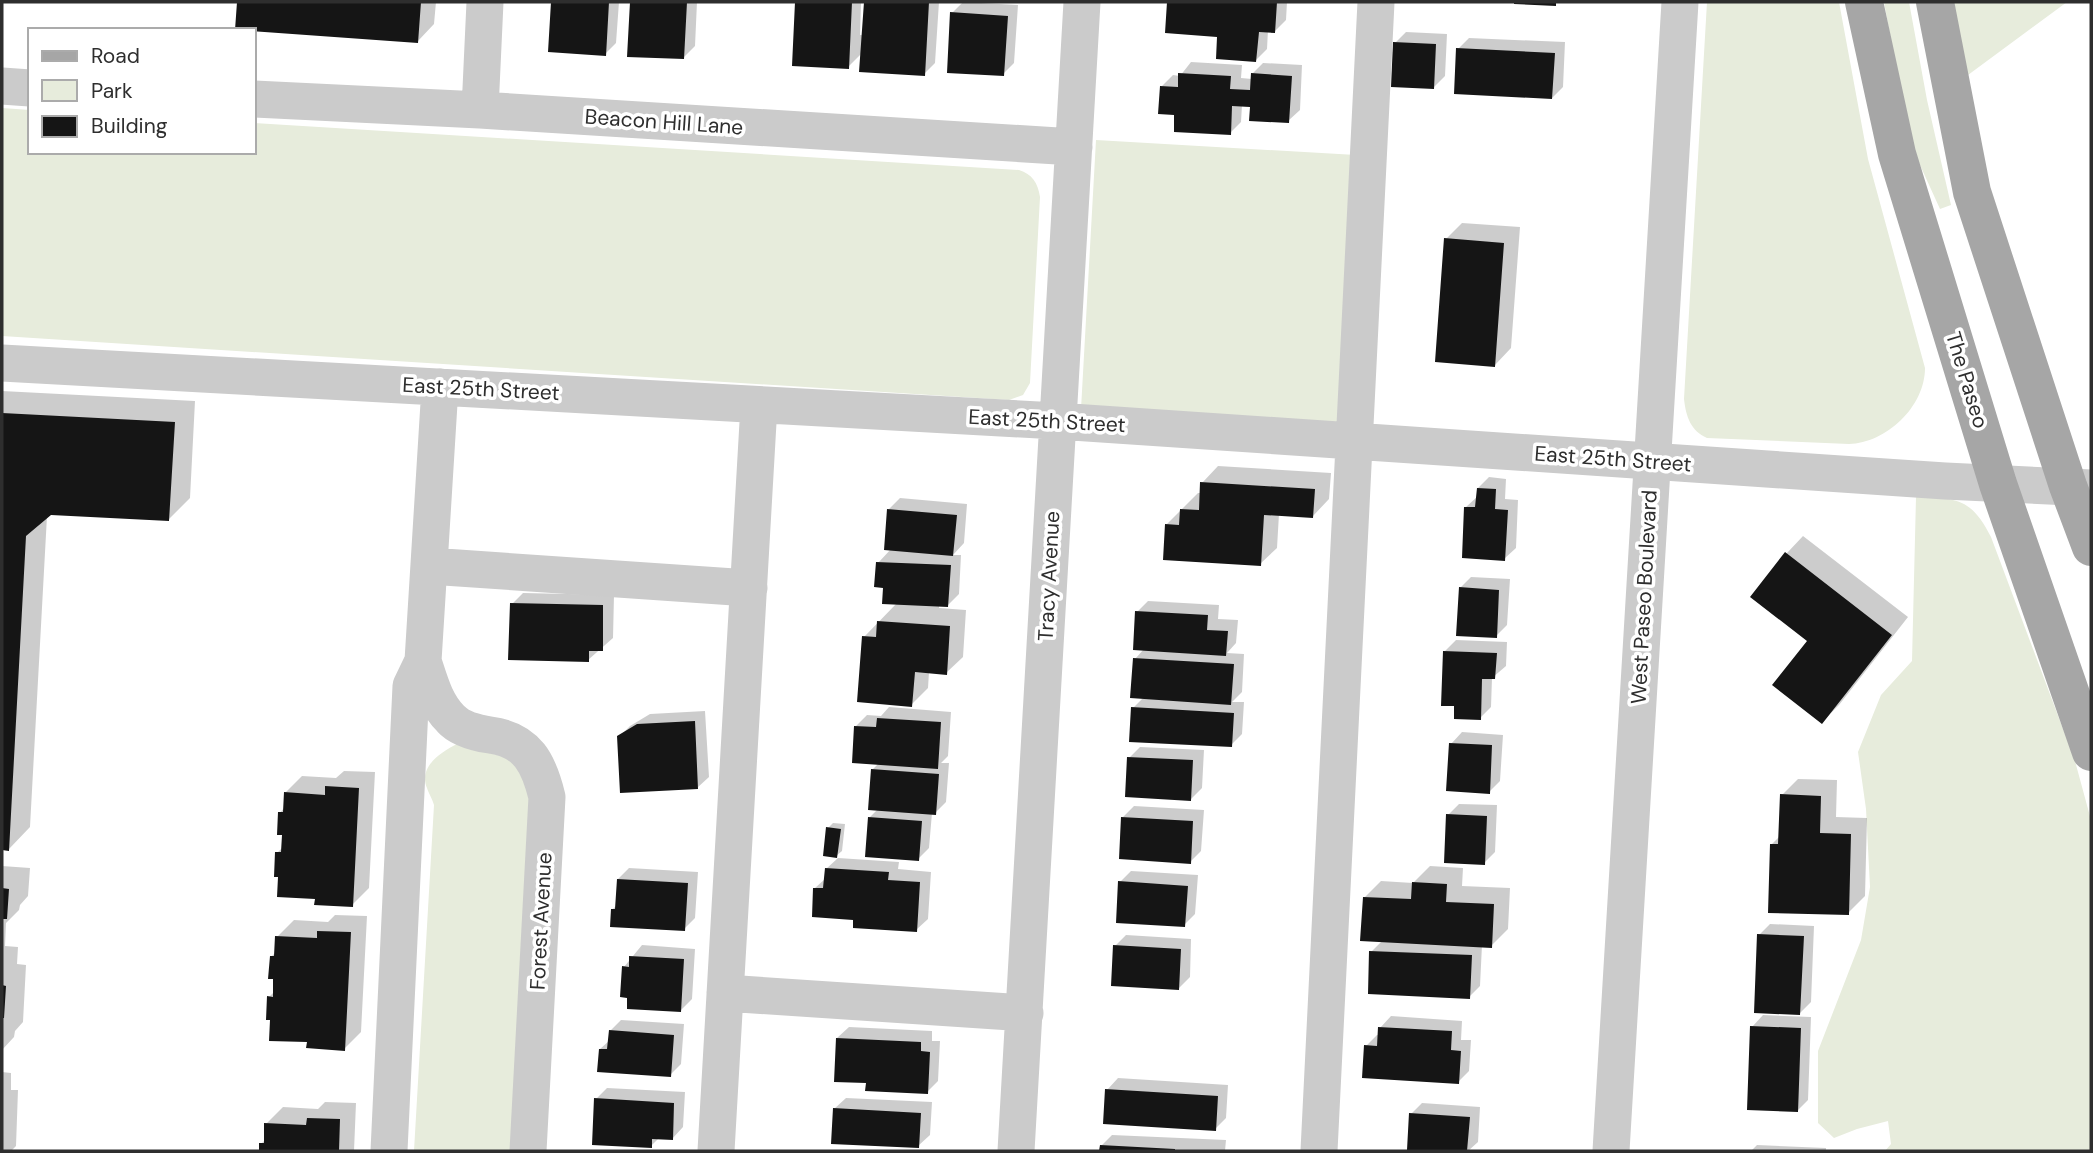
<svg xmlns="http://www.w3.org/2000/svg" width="2093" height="1153" font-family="'DM Sans',sans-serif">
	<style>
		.green { fill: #e7ecdc }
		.shadow { fill: #0003 }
		.building { fill: #151515 }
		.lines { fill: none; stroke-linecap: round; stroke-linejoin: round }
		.minor { stroke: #cbcbcb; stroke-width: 37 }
		.major { stroke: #a6a6a6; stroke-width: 38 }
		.labels { text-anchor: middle; stroke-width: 7; stroke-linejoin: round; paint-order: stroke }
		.street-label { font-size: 21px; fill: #2e2e2e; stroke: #fff }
	</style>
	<rect width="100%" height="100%" fill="#fff"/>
	<path class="green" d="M1707,2H1839L1868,159L1925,368C1925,407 1886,443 1849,444L1707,438C1691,431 1686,417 1684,399Z
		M1884,2H1909L1927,100L1951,205L1940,209L1910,143Z
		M1953,2H2067L1968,75Z
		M2,108L30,110V152H254V123L1019,170C1032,174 1038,183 1040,197L1030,383L1023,395L1009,400L2,336Z
		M1096,140L1356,155L1341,424L1081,409Z
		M1916,497C1957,498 1971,498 1991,537L2075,761L2091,820V1151H1885L1891,1144L1888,1121L1857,1129L1834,1138L1818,1123V1051L1861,940L1870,887L1866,809L1858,752L1881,695L1912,661Z
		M457,744L512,759L531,786L515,1151H414L434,805C432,798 429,794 427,788C418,767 441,752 457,744Z"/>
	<path class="shadow" d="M239,2H436L434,24L418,41L237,29Z
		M553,2H619L616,43L605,54L550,51Z
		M632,2H697L695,46L684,57L629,55Z
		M796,2H861L860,35H863L865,2H939L935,63L924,74L862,53L848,67L793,65Z
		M963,2L1018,5L1014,63L1003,74L952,13Z
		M1168,2H1287L1286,20L1275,31L1268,30L1267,49L1256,60L1219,35L1166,31Z
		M1406,32L1447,34L1445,76L1434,87L1395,43Z
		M1469,38L1565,42L1563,87L1552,98L1458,49Z
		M1191,62L1242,65L1241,78L1252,79V74L1263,63L1302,65L1300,110L1288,121L1251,105H1242L1241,122L1230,133L1176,113L1162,86L1173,75L1180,76Z
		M1462,223L1520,227L1511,348L1495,365L1446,239Z
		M2,391L195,401L190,498L169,519L51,513L47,516L30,827L9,849L2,848Z
		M1218,466L1331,473L1329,499L1313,516L1279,514L1277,548L1260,564L1166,525L1198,493H1201L1202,483Z
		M1489,477L1506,479L1505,499L1518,500L1516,548L1504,559L1466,507L1478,496V488Z
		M900,498L967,504L964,543L953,555H961L959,594L948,605H939V608L966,610L963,657L946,673L929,672L928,688L911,705L864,637L897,603L885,587L878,563L891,549L889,509Z
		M1803,536L1908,617L1839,705L1822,722L1809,640L1753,597L1787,553Z
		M1471,577L1510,579L1507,625L1496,636L1460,588Z
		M523,593L614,595L613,638L588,660L512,604Z
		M1148,601L1219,605L1218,619L1238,620L1236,643L1227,653L1244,654L1242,692L1232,702H1244L1242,734L1231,745L1133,708L1143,698L1135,659L1144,649L1137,612Z
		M1456,640L1507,642L1506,666L1492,678L1491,707L1480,718L1456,705L1445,651Z
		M889,707L951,712L948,756L941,763H949L946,802L935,813H932L929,848L918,859L869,818L878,809L872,770L879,763L856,726L867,715L881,716Z
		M705,711L709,777L697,788L619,737L630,726L650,714Z
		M1462,732L1503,735L1500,781L1489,792L1451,744Z
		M1140,747L1204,750L1202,788L1191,799L1129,758Z
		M344,771L375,772L369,888L352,905L317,897L277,853L283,847V833L280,813L284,808L285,793L302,776L336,778Z
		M1798,779L1837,780L1836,817L1867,818L1865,896L1848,913L1772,844L1780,836L1782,795Z
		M1459,804L1497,805L1495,852L1484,863L1448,815Z
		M1134,806L1204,810L1201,851L1190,862L1123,817Z
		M833,823L845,824L842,851L836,856L828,828Z
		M838,858L899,862L898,869L931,872L928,919L916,930L855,919L815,888L826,878V869Z
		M2,866L30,868L28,896L20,905L19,910L6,923L5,946L18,947L17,964L26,965L23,1022L15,1031L14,1037L2,1050Z
		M1430,866L1463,868L1462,886L1510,888L1508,929L1491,946L1482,945L1480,986L1469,997L1371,952L1383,940L1364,898L1381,881L1413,883Z
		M629,868L698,872L695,918L684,929L613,909L617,905L618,879Z
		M1131,871L1198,875L1195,914L1184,925L1120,882Z
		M335,915L367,916L361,1032L344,1049L308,1041L272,1019L269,997L275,991L271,957L276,952L277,937L294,920L328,922Z
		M1770,924L1814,926L1811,1002L1800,1013L1759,935Z
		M1126,935L1191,939L1190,977L1178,989L1115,946Z
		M642,945L695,949L692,999L680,1011L624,967Z
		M1763,1015L1811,1017L1808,1100L1797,1111L1752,1027Z
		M1391,1016L1462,1021L1461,1040H1471L1469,1071L1458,1082L1366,1046L1377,1035H1380V1028Z
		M621,1020L684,1024L681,1064L670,1075L600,1049L610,1040V1031Z
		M849,1027L932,1031V1041H940L938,1081L927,1092L867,1082L837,1038Z
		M2,1072L11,1073V1090H18L16,1146L11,1151H2Z
		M1118,1078L1228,1085L1226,1118L1215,1129L1107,1090Z
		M607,1088L685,1092L683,1127L672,1139L659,1138L651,1146L596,1099Z
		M846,1098L932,1102L930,1135L918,1146L834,1109Z
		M325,1102L356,1103L354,1151H260L261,1144L266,1139V1124L283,1107L318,1109Z
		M1422,1103L1480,1107L1478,1142L1468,1151L1409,1149L1411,1114Z
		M1112,1135L1226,1140L1225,1151H1101V1146Z
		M1757,1145L1826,1148V1151H1751Z"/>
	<path class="building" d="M237,2H421L418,43L235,30Z
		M551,2H609L606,56L548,52Z
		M630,2H687L684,59L627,57Z
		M795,2H852L849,69L792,66Z
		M864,2H929L925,76L859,72Z
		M1167,2H1277L1275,33L1259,32L1256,62L1216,59L1217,37L1165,33Z
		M1514,2H1556V6L1514,4Z
		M950,12L1008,16L1004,76L947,73Z
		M1393,42L1436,44L1434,89L1391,87Z
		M1456,48L1555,53L1552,99L1454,94Z
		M1178,73L1231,76L1230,89L1250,90L1251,73L1292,76L1289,123L1249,121L1250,107L1232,106L1231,135L1174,132V115L1158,114L1160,86L1178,87Z
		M1444,238L1504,243L1495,367L1435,362Z
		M2,413L175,422L169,521L51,515L26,536L9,851L2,850Z
		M1200,482L1315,489L1313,518L1264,515L1261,566L1163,560L1165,524L1179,525L1180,509L1199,510Z
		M1477,488L1496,489L1495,509L1508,510L1505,561L1462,558L1464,507H1475Z
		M887,509L957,515L953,556L884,550Z
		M1785,552L1892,635L1822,724L1772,685L1807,641L1750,597Z
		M876,562L951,565L948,607L882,604L883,588L874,587Z
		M1459,587L1499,590L1497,638L1456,636Z
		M510,603L603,605V651H589V662L508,660Z
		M1135,611L1208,615L1207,630L1228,631L1226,656L1133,650Z
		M877,621L950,626L947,675L915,672L912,707L857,702L862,636L876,637Z
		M1443,651L1497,653L1495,679H1482L1481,720L1454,719V706H1441Z
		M1133,658L1234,664L1231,705L1130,698Z
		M1131,707L1234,713L1232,747L1129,742Z
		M877,718L941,722L938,769L852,763L854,726L876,727Z
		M695,721L698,789L620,793L617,736L637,724Z
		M1449,743L1492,745L1490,794L1446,791Z
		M1127,757L1193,760L1191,801L1125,797Z
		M871,769L939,774L936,815L868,810Z
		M325,786L359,788L353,907L314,905L315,899L277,897L278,877H274L275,852H281L282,835H277L278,812H283L284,792L325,795Z
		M1780,794L1821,796L1820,833L1851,834L1849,915L1768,913L1770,844H1778Z
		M1446,814L1487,816L1485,865L1444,863Z
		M868,817L922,821L919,861L865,857Z
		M1121,817L1193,821L1191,864L1119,859Z
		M826,827L841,829L837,858L823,856Z
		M825,868L889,872L888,880L920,882L917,932L853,928V920L812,917L813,888H823Z
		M617,879L688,883L685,931L610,927L611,909H615Z
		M1118,881L1188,886L1185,927L1116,923Z
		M1412,882L1447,884L1446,902L1494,904L1492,948L1360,941L1363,897L1411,899Z
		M2,888L9,889L7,919H2Z
		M317,931L351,932L345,1051L306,1048L307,1042L269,1041L270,1020H266L267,996L273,997V979H268L270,956H274L275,936L317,938Z
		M1757,934L1804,936L1800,1015L1754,1013Z
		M1113,945L1181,949L1179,990L1111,986Z
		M1369,951L1472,955L1470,999L1368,994Z
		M629,956L684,959L681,1012L627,1009V998L620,997L622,966L629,967Z
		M2,985L6,986L4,1018H2Z
		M1750,1026L1801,1028L1798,1112L1747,1110Z
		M1378,1027L1452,1031L1451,1050L1461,1051L1459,1084L1362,1078L1364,1045L1377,1046Z
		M609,1030L674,1035L671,1077L597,1072L599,1049H607Z
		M836,1038L921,1042V1051L930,1052L928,1094L865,1091L866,1083L834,1082Z
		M1105,1089L1218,1096L1216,1131L1103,1124Z
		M594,1098L674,1103L673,1140L652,1139V1148L592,1145Z
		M833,1108L921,1113L919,1148L831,1144Z
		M1409,1113L1470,1117L1467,1151L1407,1150Z
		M307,1118L340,1119L339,1151H259V1143H264V1123L306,1125Z
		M1100,1145L1175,1149V1151H1099Z"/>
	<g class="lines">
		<path class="minor" d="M2,86L30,88
			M254,99L480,110L1074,147
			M480,110L485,2
			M2,363L1057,421L1945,481L2091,488
			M440,387L423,661C430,682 435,703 451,719C460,729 477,733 490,735C528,740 539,764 547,797L528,1151
			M429,566L749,588
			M725,993L1025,1013
			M389,1151L411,686L423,661
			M716,1151L759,405
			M1016,1151L1082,2
			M1319,1151L1376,2
			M1611,1151L1680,2"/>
		<path class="major" d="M1864,2L1897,154L1998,484L2091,752
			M1935,2L1972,192L2068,486L2091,547"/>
	</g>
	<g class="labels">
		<g class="street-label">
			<text transform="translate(664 122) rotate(4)" y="7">Beacon Hill Lane</text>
			<text transform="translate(1967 380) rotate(73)" y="7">The Paseo</text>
			<text transform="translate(481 389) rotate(3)" y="7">East 25th Street</text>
			<text transform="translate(1047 421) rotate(3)" y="7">East 25th Street</text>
			<text transform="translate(1613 459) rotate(4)" y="7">East 25th Street</text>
			<text transform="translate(1049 576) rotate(-87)" y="7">Tracy Avenue</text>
			<text transform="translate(1644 597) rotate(-87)" y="7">West Paseo Boulevard</text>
			<text transform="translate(541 921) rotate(-87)" y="7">Forest Avenue</text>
		</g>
	</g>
	<rect width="2093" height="1153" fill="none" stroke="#2e2e2e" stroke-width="7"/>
	<rect x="28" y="28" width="228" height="126" fill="#ffffff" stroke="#ababab" stroke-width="2"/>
	<rect x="42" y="51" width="35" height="10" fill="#a6a6a6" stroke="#ababab" stroke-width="2"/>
	<text x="91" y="63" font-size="21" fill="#2e2e2e">Road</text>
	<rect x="42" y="80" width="35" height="21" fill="#e7ecdc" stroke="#ababab" stroke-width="2"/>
	<text x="91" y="98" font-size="21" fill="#2e2e2e">Park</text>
	<rect x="42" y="116" width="35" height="21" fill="#151515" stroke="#ababab" stroke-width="2"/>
	<text x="91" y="133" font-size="21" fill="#2e2e2e">Building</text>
</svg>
